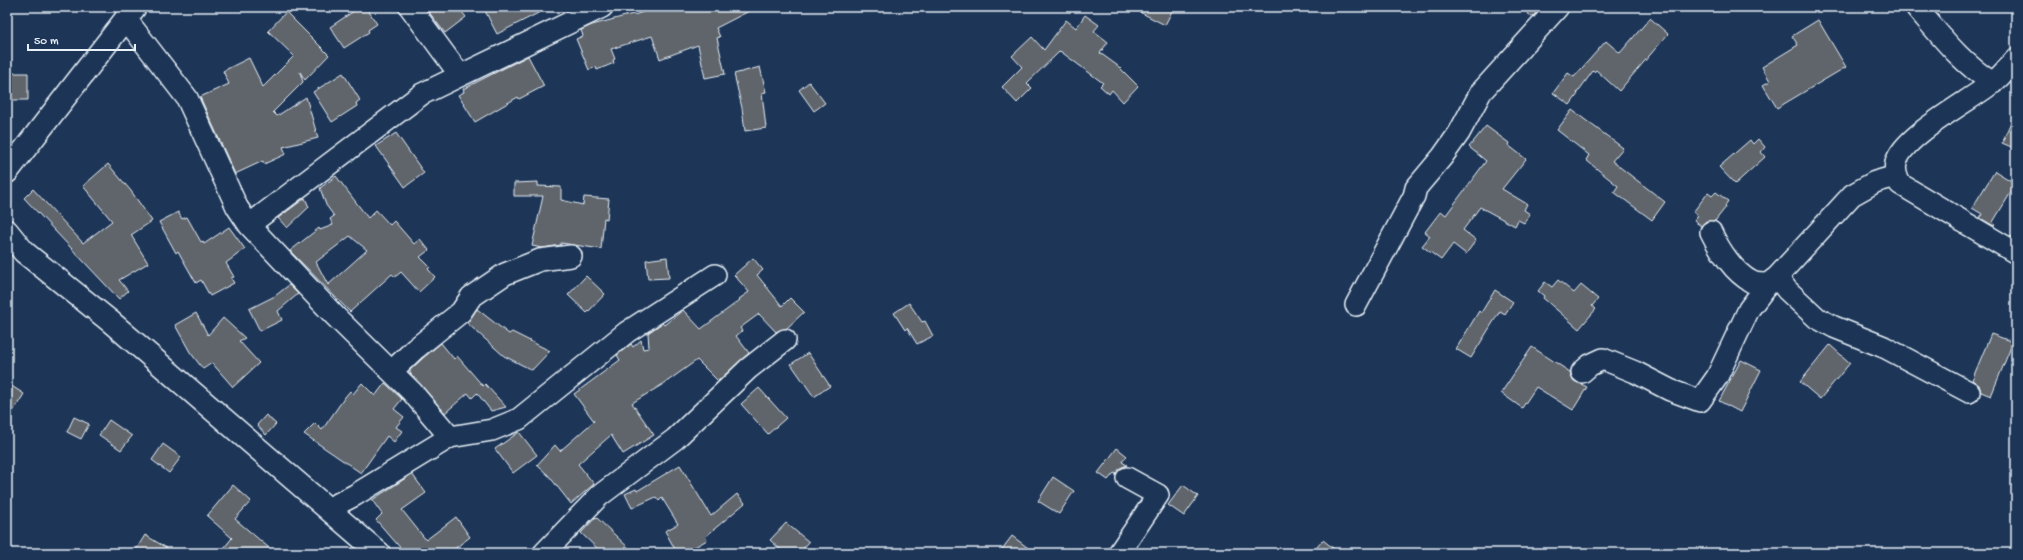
<svg xmlns="http://www.w3.org/2000/svg" width="2023" height="560" font-family="'Gochi Hand',sans-serif">
	<style>
		.building { fill: #61656c; stroke: #e8f1f8; fill-rule: evenodd }
		.lines { fill: none; stroke-linecap: round; stroke-linejoin: round }
		.minor-casing { stroke: #e8f1f8; stroke-width: 24 }
		.major-casing { stroke: #e8f1f8; stroke-width: 25 }
		.minor { stroke: #1d3557; stroke-width: 21 }
		.major { stroke: #1d3557; stroke-width: 22 }
	</style>
	<rect width="100%" height="100%" fill="#1d3557"/>
	<filter id="ink" filterUnits="userSpaceOnUse"><feTurbulence type="fractalNoise" baseFrequency=".025" numOctaves="2"/><feDisplacementMap in="SourceGraphic" scale="8" xChannelSelector="R" yChannelSelector="G"/><feConvolveMatrix kernelMatrix="1 2 1 2 8 2 1 2 1" color-interpolation-filters="sRGB"/></filter>
	<g filter="url(#ink)">
		<path class="building" d="M360,7H366L377,24L368,30L369,32L344,48L330,27Z
			M425,7H458L466,17L445,33Z
			M483,7H550L497,34Z
			M658,7H671L672,11L681,7H757L716,28L720,37L717,38L725,74L705,78L698,45L660,59L652,36L611,49L615,59L613,60L614,63L597,70L596,67L589,70L576,39L583,36L581,30L592,25L633,14L634,15Z
			M1130,7H1174L1165,25Z
			M1520,7H1542L1532,17Z
			M286,12L329,55L305,80L300,72L303,82L273,112L277,116L306,97L318,138L283,147L286,154L264,164L263,161L235,174L200,97L229,84L223,71L249,58L263,87L294,56L268,31Z
			M1085,15L1099,25L1094,31L1108,42L1100,53L1118,66L1138,86L1123,102L1112,90L1109,94L1100,86L1103,83L1060,51L1027,83L1032,88L1017,103L1002,87L1022,67L1012,56L1032,37L1044,50L1066,20L1076,28Z
			M1650,18L1668,34L1619,91L1596,70L1594,72L1593,71L1577,93L1578,94L1570,105L1553,93L1568,73L1574,77L1606,41L1620,53Z
			M1818,20L1846,67L1777,108L1763,85L1770,81L1762,67L1798,45L1792,36Z
			M528,56L544,86L519,99L518,97L475,122L458,95L464,92L463,89Z
			M760,67L766,92L762,93L766,128L745,131L742,108L734,74Z
			M7,73H28V100H7Z
			M343,73L360,100L356,103L357,106L332,122L313,92Z
			M809,82L825,103L814,111L799,90Z
			M1572,110L1623,148L1612,161L1665,202L1652,220L1614,192L1618,186L1586,160L1589,155L1557,130Z
			M2016,110V149L2002,143Z
			M1486,126L1509,143L1508,145L1526,159L1502,189L1527,204L1524,210L1530,214L1524,223L1518,220L1515,226L1480,207L1463,230L1476,240L1466,254L1453,244L1441,260L1422,246L1430,236L1425,232L1441,211L1446,215L1486,161L1469,147Z
			M396,133L424,173L405,187L376,146Z
			M1758,139L1765,147L1761,152L1765,157L1735,184L1719,167L1750,140L1753,144Z
			M108,164L131,191L152,221L131,235L148,263L119,280L128,291L119,299L24,198L33,189L83,243L112,221L83,186Z
			M1995,171L2016,184L1993,222L1995,224L1994,226L1980,218L1982,214L1972,208Z
			M336,176L368,218L376,210L390,225L394,221L414,244L420,239L429,250L420,257L430,267L428,269L435,277L419,292L401,272L395,277L392,274L350,312L290,251L319,228L320,230L333,225L330,219L334,216L326,205L320,188ZM350,236L367,250L328,285L316,262Z
			M538,182V186L561,187V200L583,205L584,197L609,199L607,219L604,218L601,249L561,243V245L542,248L532,246L543,196H514V183Z
			M1716,192L1728,201L1725,206L1726,207L1715,221H1706L1701,226L1694,221L1698,216L1693,212L1708,193L1712,196Z
			M305,198L309,207L287,228L278,218Z
			M178,212L182,219L187,217L201,242L203,241L204,244L229,227L245,249L226,263L234,277L231,278L234,283L210,296L201,280L196,283L178,251L176,253L159,222Z
			M667,257L669,278L648,279L646,260Z
			M753,258L763,270L757,275L782,306L790,298L804,312L787,328L776,332L759,314L740,328L742,331L736,336L749,353L718,381L697,360L665,383L632,403L654,435L623,454L611,435L578,464L594,484L571,504L549,476L537,465L555,445L560,451L594,421L574,394L620,360L617,355L631,344L633,347L641,340L643,349L649,348L648,333L662,323L664,325L683,310L701,329L740,300L739,299L749,292L734,275Z
			M586,276L605,294L587,313L568,295Z
			M1558,280L1574,293L1581,285L1598,299L1592,306L1596,309L1579,329L1543,298L1544,296L1538,291L1545,282L1552,287Z
			M289,285L298,294L278,311L282,320L260,331L249,309L275,296Z
			M1495,290L1513,302L1505,314L1500,311L1471,358L1456,349L1479,311L1481,313Z
			M909,303L922,322L925,321L933,336L917,344L907,328L905,330L894,313Z
			M477,309L509,334L512,332L550,351L532,370L504,356L467,323Z
			M196,313L208,335L223,318L245,338L239,341L259,363L233,387L212,363L203,369L190,352L175,325Z
			M1991,334L2013,342L1991,396L1981,392L1979,385L1972,380Z
			M441,343L454,359L457,356L483,386L485,384L506,407L491,411L477,393L472,398L468,393L445,413L410,373V370L423,358Z
			M1830,345L1850,363L1820,399L1800,382Z
			M1532,347L1570,372L1573,380L1587,387L1573,410L1536,387L1522,408L1501,393Z
			M808,353L830,386L814,397L791,364Z
			M1741,360L1761,370L1740,412L1719,401Z
			M7,383L24,394L7,421Z
			M362,383L375,396L385,383L402,399L394,409L404,417L396,427L402,431L394,442L387,436L361,473L304,434L315,423L322,430L345,397L350,391L353,394Z
			M759,388L786,418L768,434L741,404Z
			M266,415L276,424L266,435L257,425Z
			M74,417L89,424L81,439L67,432Z
			M109,420L132,436L121,450L99,435Z
			M519,432L537,455L513,473L495,449Z
			M163,444L181,457L169,473L152,460Z
			M1117,448L1127,456L1122,462L1127,465L1120,468L1116,474L1114,473L1108,480L1098,473Z
			M680,465L711,516L737,494L745,503L705,537L707,540L684,553H677L665,531L678,524L662,498L659,501L656,497L632,508L625,494L636,489L637,491Z
			M412,474L426,493L402,510L426,540L456,517L470,537L449,553H405L376,520L382,514L372,500Z
			M1053,477L1074,491L1059,514L1038,501Z
			M233,485L251,501L235,519L275,553H231L224,548L232,538L207,516Z
			M1183,485L1198,496L1184,516L1168,505Z
			M596,517L634,553H602L581,533Z
			M786,523L809,542L799,553H784L770,540Z
			M145,535L175,553H134Z
			M1012,536L1035,553H999Z
			M1323,540L1339,553H1312Z"/>
		<g class="lines">
			<g class="minor-casing">
				<path id="minor" d="M129,7L126,19L187,98L237,207L249,225L335,316L412,392L450,437
					M410,7L460,75
					M1916,7C1940,35 1961,63 1993,83
					M2016,59C2008,67 2001,77 1992,83C1970,101 1902,136 1896,163C1894,171 1897,178 1900,184L2016,253
					M249,225L422,94L602,7
					M1711,232C1719,249 1734,273 1752,282C1756,284 1763,284 1768,284L1777,277L1852,195L1875,182L1896,176
					M1777,277L1787,290L1817,318L1834,327L1884,347L1969,392
					M1356,305L1414,196L1416,188L1442,157L1459,133L1481,92L1558,7
					M392,371L415,349L461,312L471,297L505,274L540,260L571,256
					M1582,372L1590,365L1603,359L1635,372L1670,390L1700,401L1717,377L1749,309L1768,284
					M328,509L355,495L450,437L492,430L519,419L627,332L715,275
					M544,553L599,496L675,439L748,369L785,340
					M1119,553L1158,495L1127,478"/>
			</g>
			<g class="major-casing">
				<path id="major" d="M7,172L135,7
					M7,231L24,252L111,322L379,553"/>
			</g>
			<use href="#minor" class="minor"/>
			<use href="#major" class="major"/>
		</g>
	</g>
	<rect width="2023" height="560" fill="none" stroke="#1d3557" stroke-width="24"/>
	<rect x="12" y="12" width="1999" height="536" fill="none" stroke="#e8f1f8" stroke-width="1.5" filter="url(#ink)"/>
	<path d="M28 44v6h107v-6" fill="none" stroke="#e8f1f8" stroke-width="2"/>
	<text x="34" y="44" font-size="12" fill="#e8f1f8" stroke="#1d3557" stroke-width="3" paint-order="stroke">50 m</text>
</svg>
